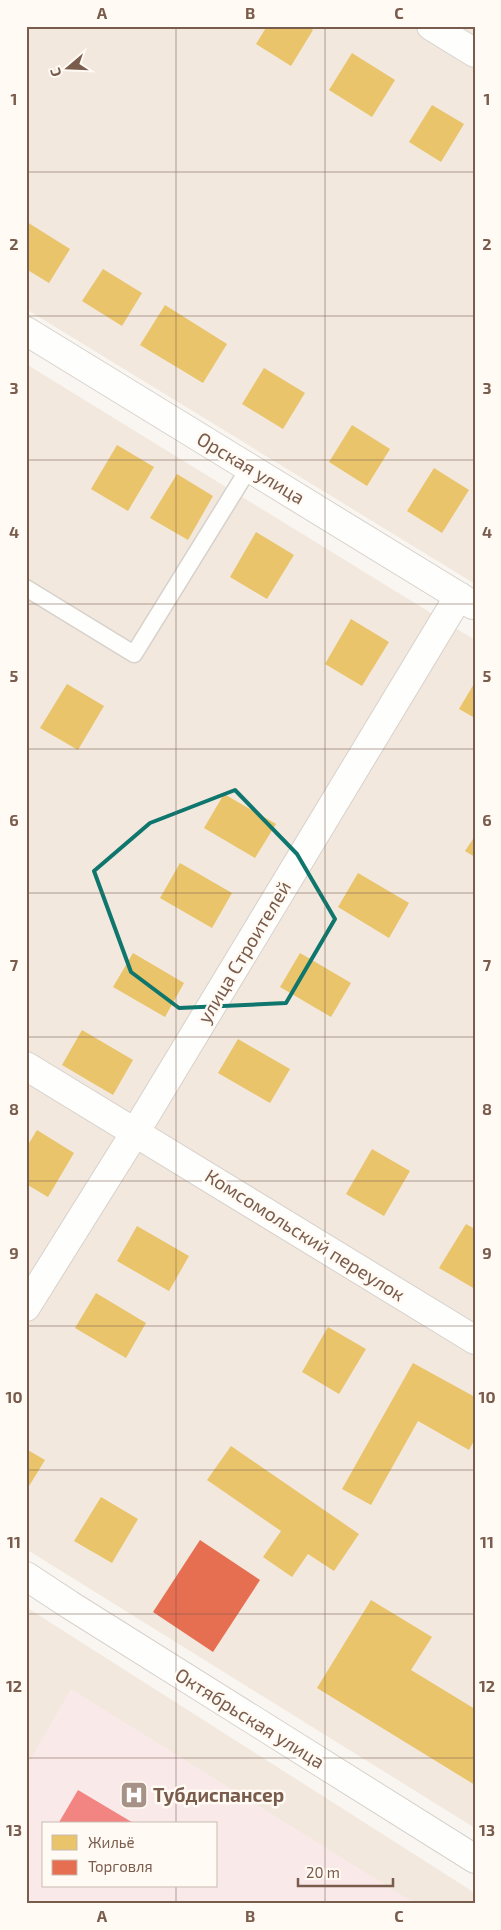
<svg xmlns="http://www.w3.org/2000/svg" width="501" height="1930" font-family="'Exo 2',sans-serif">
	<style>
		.residential { fill: #f2e8de; fill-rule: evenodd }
		.medical { fill: #fae9e9; fill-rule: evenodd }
		.homes { fill: #e9c46a }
		.shops { fill: #e76f51 }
		.health { fill: #f28482 }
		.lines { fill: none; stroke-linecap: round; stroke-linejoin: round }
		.lane-casing { stroke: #d7d1cb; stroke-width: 19 }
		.street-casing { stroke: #d7d1cb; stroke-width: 30 }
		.lane { stroke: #fefefd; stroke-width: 16 }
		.street { stroke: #fefefd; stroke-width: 28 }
		.marked { fill: none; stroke: #0f766e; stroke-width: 4; stroke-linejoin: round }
		.grid { fill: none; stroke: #7a5c4d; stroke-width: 1; stroke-opacity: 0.55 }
		.labels { text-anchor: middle; stroke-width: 5; stroke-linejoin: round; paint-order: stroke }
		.street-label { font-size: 19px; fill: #7a5c4d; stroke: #fffaf3 }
		.poi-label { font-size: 19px; font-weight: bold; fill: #7a5c4d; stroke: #fffaf3; text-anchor: start }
		.neatline { fill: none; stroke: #7a5c4d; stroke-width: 2 }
		.grid-label { font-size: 16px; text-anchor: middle; font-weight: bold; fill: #7a5c4d }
	</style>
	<rect width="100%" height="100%" fill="#f9f5f0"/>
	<path class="residential" d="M26,26H475V584L26,309Z
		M26,364L475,640V1828L26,1549Z
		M26,1607L475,1893V1904H26ZM44,1824H216V1886H44Z"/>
	<path class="medical" d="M71,1689L416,1904H26V1767ZM44,1824H216V1886H44Z"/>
	<path class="homes" d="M267,26H307L313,30L291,66L256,44Z
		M352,53L395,80L372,117L329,90Z
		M432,105L464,124L441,162L409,142Z
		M27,222L70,249L49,283L26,269Z
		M103,269L142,293L122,326L82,301Z
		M165,305L227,344L203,383L140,345Z
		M264,368L305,393L283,429L242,404Z
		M352,425L390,449L367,486L329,462Z
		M117,445L154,467L128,511L91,489Z
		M434,468L469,490L442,533L407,511Z
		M177,474L213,496L188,540L150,518Z
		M256,532L294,555L267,599L230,577Z
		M351,619L389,642L362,686L325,664Z
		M475,682V718L459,709Z
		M67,684L104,706L78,750L40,728Z
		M224,794L276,824L255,858L204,828Z
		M475,836V857L465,851Z
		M180,863L232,893L212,928L160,898Z
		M358,873L409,903L389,938L338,907Z
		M133,953L184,983L165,1017L113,987Z
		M300,953L351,983L331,1017L280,987Z
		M82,1030L133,1060L113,1095L62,1065Z
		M238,1039L290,1069L270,1103L218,1073Z
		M37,1130L74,1153L48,1197L26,1184V1148Z
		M372,1149L410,1171L384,1216L346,1194Z
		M466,1224L475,1229V1289L439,1268Z
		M137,1226L189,1256L169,1291L117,1261Z
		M96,1293L146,1323L126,1358L75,1328Z
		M328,1327L366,1349L339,1394L302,1372Z
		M413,1363L475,1397V1439L469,1450L418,1421L371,1505L342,1489Z
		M231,1446L359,1534L334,1571L308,1554L292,1577L263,1557L281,1531L207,1480Z
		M26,1449L45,1460L26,1491Z
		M101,1497L138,1519L112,1563L74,1541Z
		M371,1600L432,1637L411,1670L475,1709V1785L317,1688Z"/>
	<path class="shops" d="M200,1540L260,1580L213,1652L153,1612Z"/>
	<path class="health" d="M78,1790L135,1824H58Z"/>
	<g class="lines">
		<g class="lane-casing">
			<path id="lane" d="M26,588L134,654L249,468"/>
		</g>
		<g class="street-casing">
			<path id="street" d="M431,26L475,53
				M26,331L473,605
				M26,1066L475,1340
				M26,1307L136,1131L459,596
				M26,1576L70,1605L475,1859"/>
		</g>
		<use href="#lane" class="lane"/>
		<use href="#street" class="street"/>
	</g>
	<path class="marked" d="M235,790L297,854L335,919L286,1003L179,1008L131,972L94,871L150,823Z"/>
	<path class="grid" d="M176,26V1824M325,26V1904M26,172H475M26,316H475M26,460H475M26,604H475M26,749H475M26,893H475M26,1037H475M26,1181H475M26,1326H475M26,1470H475M26,1614H475M26,1758H475M176,1886V1904"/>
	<defs>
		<g id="hospital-square" transform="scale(1.4375)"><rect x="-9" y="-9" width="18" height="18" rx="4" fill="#a69286" stroke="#fffaf3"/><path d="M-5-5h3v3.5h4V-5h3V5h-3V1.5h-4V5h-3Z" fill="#fff"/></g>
	</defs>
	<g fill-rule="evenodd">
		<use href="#hospital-square" x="134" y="1795"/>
	</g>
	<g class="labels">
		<g class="street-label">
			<text transform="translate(251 468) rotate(31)" y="7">Орская улица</text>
			<text transform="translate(244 952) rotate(-59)" y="7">улица Строителей</text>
			<text transform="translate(305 1235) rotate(32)" y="7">Комсомольский переулок</text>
			<text transform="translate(250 1718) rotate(32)" y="7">Октябрьская улица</text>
		</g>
		<g class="poi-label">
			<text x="153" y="1802">Тубдиспансер</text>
		</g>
	</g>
	<rect width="501" height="1930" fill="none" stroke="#fffaf3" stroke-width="55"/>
	<rect x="42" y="1822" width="175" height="65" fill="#fffaf3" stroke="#cabbb1"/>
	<rect x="52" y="1835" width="25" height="15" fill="#e9c46a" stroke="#cabbb1"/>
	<text x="88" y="1848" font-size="15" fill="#7a5c4d">Жильё</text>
	<rect x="52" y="1860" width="25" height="15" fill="#e76f51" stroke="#cabbb1"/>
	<text x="88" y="1872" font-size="15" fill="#7a5c4d">Торговля</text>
	<g transform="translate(68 68) rotate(251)" stroke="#fffaf3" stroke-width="4" paint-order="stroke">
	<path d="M0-4L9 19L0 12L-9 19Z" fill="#7a5c4d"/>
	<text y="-8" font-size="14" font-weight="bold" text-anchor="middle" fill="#7a5c4d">С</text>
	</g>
	<path d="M298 1878v8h95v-8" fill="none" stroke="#7a5c4d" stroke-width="2.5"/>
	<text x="306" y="1878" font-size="15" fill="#7a5c4d" stroke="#fffaf3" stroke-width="4" paint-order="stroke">20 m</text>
	<rect x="28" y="28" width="446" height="1874" class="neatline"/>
	<g class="grid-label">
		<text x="102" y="19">A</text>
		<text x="250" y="19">B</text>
		<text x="399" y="19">C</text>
		<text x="14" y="105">1</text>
		<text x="487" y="105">1</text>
		<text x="14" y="250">2</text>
		<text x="487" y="250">2</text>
		<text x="14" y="394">3</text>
		<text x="487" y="394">3</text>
		<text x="14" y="538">4</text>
		<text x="487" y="538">4</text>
		<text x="14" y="682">5</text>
		<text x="487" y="682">5</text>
		<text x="14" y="826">6</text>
		<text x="487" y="826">6</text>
		<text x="14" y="971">7</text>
		<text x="487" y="971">7</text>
		<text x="14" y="1115">8</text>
		<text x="487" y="1115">8</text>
		<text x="14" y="1259">9</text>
		<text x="487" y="1259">9</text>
		<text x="14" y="1403">10</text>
		<text x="487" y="1403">10</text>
		<text x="14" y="1548">11</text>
		<text x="487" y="1548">11</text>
		<text x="14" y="1692">12</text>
		<text x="487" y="1692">12</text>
		<text x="14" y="1836">13</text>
		<text x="487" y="1836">13</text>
		<text x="102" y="1922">A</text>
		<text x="250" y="1922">B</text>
		<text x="399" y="1922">C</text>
	</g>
</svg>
